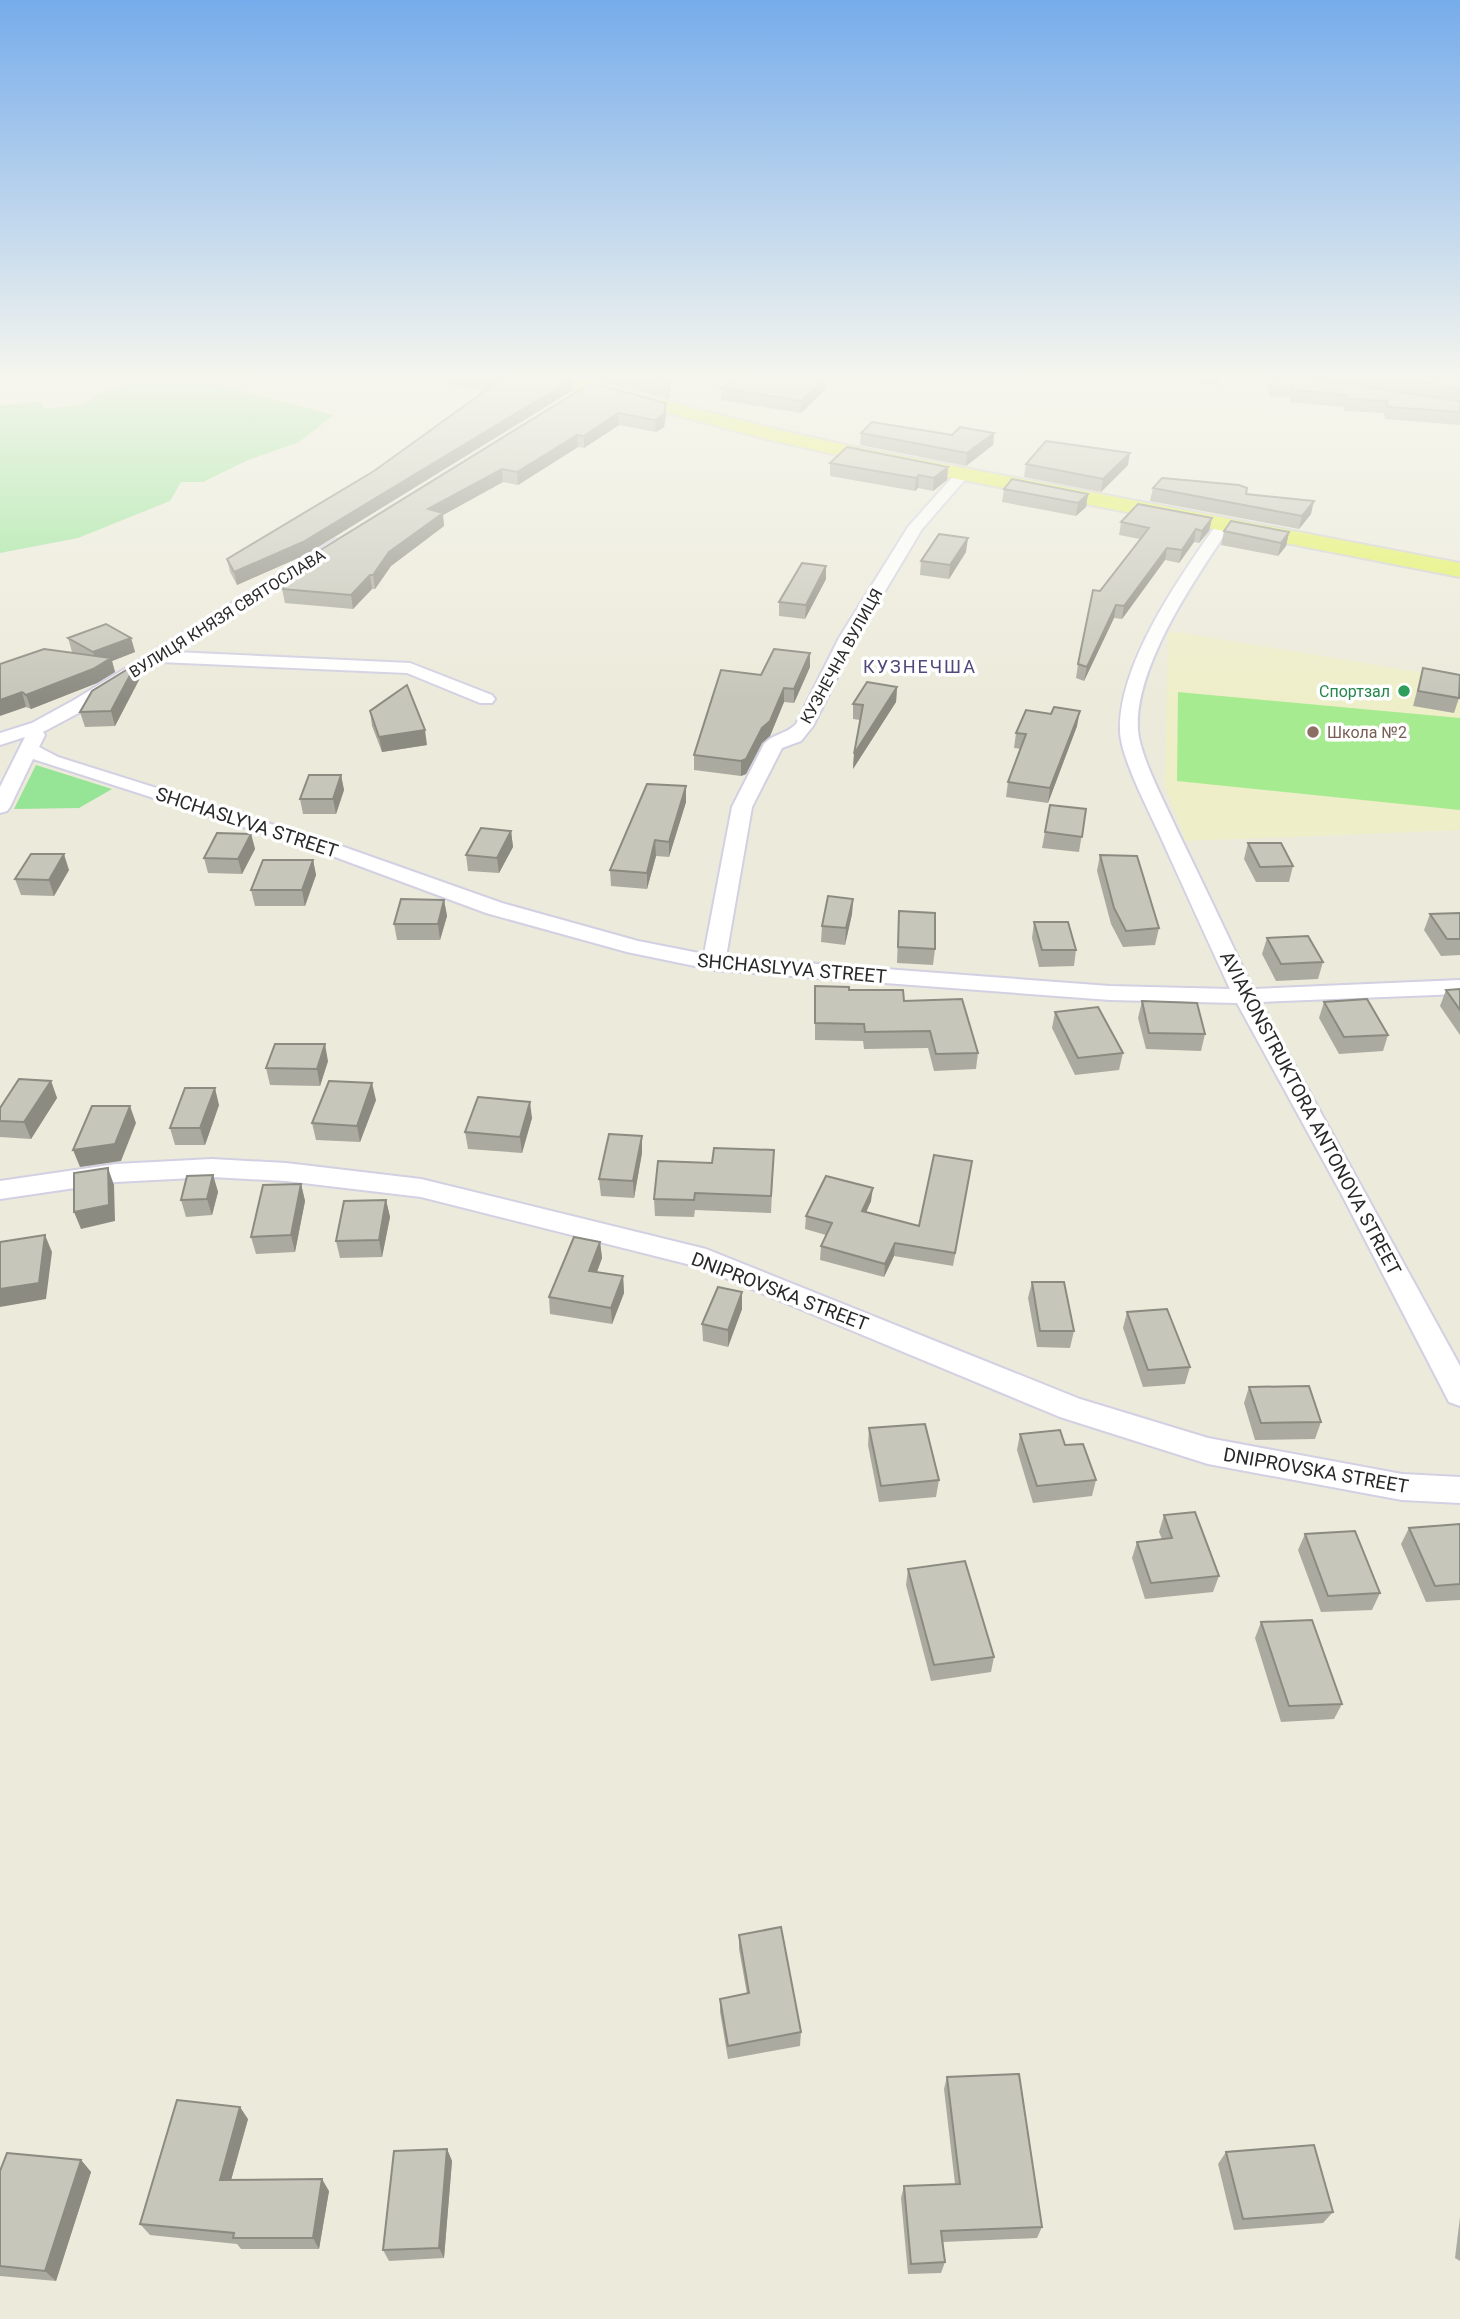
<svg xmlns="http://www.w3.org/2000/svg" width="1460" height="2319" font-family="Roboto,sans-serif">
	<style>
		.education { fill: #eeeec9 }
		.green { fill: #96e495 }
		.pitch { fill: #a7eb91 }
		.lines { fill: none; stroke-linecap: round; stroke-linejoin: round }
		.street-casing { stroke: #d2d0e2; stroke-width: 4 }
		.primary-casing { stroke: #d0d0d0; stroke-width: 4 }
		.street { fill: #fff; fill-rule: evenodd }
		.primary { fill: #e3f258; fill-rule: evenodd }
		.wall { fill: #abaaa0 }
		.shaded-wall { fill: #8b8b82 }
		.building { fill: #c7c6ba; stroke: #8b8b82; stroke-width: 2 }
		.leisure-dot { fill: #2e9e5b; stroke: #fff; stroke-width: 2.5 }
		.education-dot { fill: #8d6e63; stroke: #fff; stroke-width: 2.5 }
		.labels { text-anchor: middle; stroke-width: 7; stroke-linejoin: round; paint-order: stroke }
		.far-street-label { font-size: 16px; fill: #292929; stroke: #fff }
		.far-leisure-label { font-size: 16px; fill: #27864d; stroke: #fff; text-anchor: end }
		.far-education-label { font-size: 16px; fill: #785e54; stroke: #fff; text-anchor: start }
		.far-neighbourhood-label { font-size: 18px; letter-spacing: 2px; fill: #50497a; stroke: #fff }
		.street-label { font-size: 19px; fill: #292929; stroke: #fff }
	</style>
	<rect width="100%" height="100%" fill="#eceada"/>
	<path class="education" d="M1170,631L1460,679V830L1186,841L1165,786L1168,634Z"/>
	<path class="green" d="M157,376H186L334,415L299,442L248,460L203,482H181L170,501L78,538L0,553V405L40,402L45,409L83,404L97,394Z
		M36,765L112,789L79,808L14,809Z"/>
	<path class="pitch" d="M1178,692L1460,718V810L1177,781Z"/>
	<g class="lines">
		<g class="street-casing">
			<path id="street" d="M1255,376L1309,379L1310,382C1301,389 1263,383 1255,376Z
				M962,471L969,475L922,529L857,638L813,726L801,741L782,748L752,807L726,957L1110,986L1230,989C1205,935 1181,882 1157,829C1146,805 1120,755 1120,730C1119,662 1181,575 1219,521H1229L1232,524C1197,576 1134,666 1138,730C1140,757 1166,805 1177,830C1203,883 1228,936 1253,989L1460,980V994L1260,1002L1460,1366V1406L1449,1402L1341,1193L1237,1003L1110,1000L714,970L627,952L486,913L327,854L33,759L10,807L7,811L0,813V787L25,737L0,745V733L32,723L74,700L336,539L344,544L342,547L175,652L410,663L492,695L495,699L492,703H480L407,673L160,662L88,708L43,732L45,735L39,747L58,757L341,846L502,903L638,941L704,954L732,807L764,744C772,734 787,734 796,724L839,638L908,527L957,472Z
				M212,1159L286,1163L421,1179L706,1249L1080,1399L1208,1438L1402,1474L1460,1477V1503L1402,1500L1208,1464L1060,1417L699,1267L421,1197L286,1181L212,1177L116,1182L0,1199V1181L116,1164Z"/>
		</g>
		<g class="primary-casing">
			<path id="primary" d="M543,376H572L775,429L855,447L1460,563V577L855,459L766,439L545,380Z"/>
		</g>
		<use href="#street" class="street"/>
		<use href="#primary" class="primary"/>
	</g>
	<path class="wall" d="M438,376H561L573,379V390L305,555L237,585L230,572L227,559L374,471L484,391L445,384V376Z
		M581,376H672L669,399Z
		M1175,376H1221L1219,385L1174,380Z
		M1269,376H1294L1460,401V425L1385,419L1384,413L1344,411V407L1290,402V398L1270,397L1267,384Z
		M1299,376H1460V400Z
		M825,379V390L801,413L721,400V388Z
		M591,383L666,403V415L664,427L656,432L619,425L584,448L578,447L518,485L503,482L443,515L444,526L391,566L375,589H372L353,609L285,603L282,589Z
		M861,433L952,435L994,433L993,445L966,466L860,445Z
		M830,463L948,467L947,480L933,491L918,488L915,491L830,476Z
		M1026,464L1128,465L1101,492L1024,477Z
		M1153,488L1246,494L1311,514L1299,529L1150,501Z
		M1004,489L1088,494L1086,507L1076,516L1002,502Z
		M1212,518L1209,531L1199,543L1194,542L1179,563L1165,560L1122,619L1114,618L1084,681L1076,678L1078,664L1140,539L1119,535L1121,522Z
		M1224,531L1289,532L1286,546L1278,556L1221,545Z
		M966,552L949,579L920,575L921,561Z
		M826,566V579L805,619L779,616V602Z
		M68,638H131L135,652L112,661L115,672L97,683L31,709L26,707L0,664L72,652Z
		M810,667L794,703L784,702L770,736L762,743L746,774L741,776L694,770V755L761,675Z
		M1423,668L1459,698L1454,713L1413,706Z
		M140,678L115,726L85,727L80,712Z
		M897,687L896,702L853,769L854,754L860,720L853,719V704Z
		M370,711L427,745L382,752L372,726Z
		M1051,714L1077,726L1048,803L1006,797L1008,782L1021,749L1014,748L1016,733Z
		M341,775L344,790L336,814H303L300,799Z
		M686,786V802L669,857L656,856L647,889L611,886L610,870Z
		M1086,809L1079,852L1042,848L1045,832Z
		M511,831L513,847L499,873L468,871L466,855Z
		M251,834L255,849L242,874L208,873L204,858Z
		M1248,843L1293,866L1289,882H1256L1244,859Z
		M1100,855L1159,928L1155,945L1123,947L1111,924L1097,871Z
		M313,860L316,875L305,906H255L251,890Z
		M69,870L54,896L21,895L15,879Z
		M853,899L852,914L845,945L821,942L822,926Z
		M444,900L447,916L440,940H397L394,924Z
		M899,911L935,949L933,965L897,963Z
		M1460,913V955L1441,956L1424,930L1430,914Z
		M1034,922L1076,950L1074,966L1039,967L1032,938Z
		M1267,938L1323,962L1318,979L1276,981L1262,954Z
		M815,986L849,990L904,1001L978,1053L976,1069L934,1071L928,1048L864,1049L863,1041L815,1040Z
		M1460,989V1035L1440,1006L1446,990Z
		M1142,1001L1205,1034L1201,1051L1146,1049L1138,1018Z
		M1324,1002L1388,1035L1383,1051L1339,1054L1319,1018Z
		M1055,1012L1123,1053L1119,1070L1075,1075L1052,1028Z
		M328,1061L320,1086L270,1085L266,1068Z
		M51,1081L57,1098L31,1139L0,1137V1108Z
		M376,1100L360,1142L316,1140L312,1123Z
		M219,1105L205,1145H175L170,1128Z
		M532,1118L522,1153L468,1149L465,1132Z
		M774,1150L771,1213L695,1210L694,1217L655,1216L654,1199L712,1163Z
		M642,1153L634,1198L601,1196L599,1179Z
		M970,1174L953,1266L894,1256L884,1277L820,1260L821,1246L826,1235L805,1229L806,1216L871,1201L866,1212L919,1226Z
		M213,1175L218,1192L212,1215L186,1217L181,1200Z
		M301,1184L305,1201L295,1252L256,1254L251,1237Z
		M386,1200L390,1217L382,1257L340,1258L336,1241Z
		M600,1242L602,1258L597,1272L623,1276L624,1293L612,1324L550,1314L549,1297Z
		M1032,1282L1074,1331L1070,1348L1037,1347L1028,1298Z
		M742,1309L728,1347L703,1341L702,1324Z
		M1127,1312L1190,1367L1185,1384L1143,1387L1123,1328Z
		M1249,1387L1321,1422L1315,1439L1255,1440L1244,1403Z
		M869,1428L939,1480L936,1497L879,1502L868,1445Z
		M1020,1434L1065,1445L1096,1480L1092,1496L1033,1503L1017,1450Z
		M1164,1515L1219,1576L1213,1592L1145,1599L1132,1558L1137,1542L1162,1539L1159,1532Z
		M1460,1524V1600L1426,1602L1401,1544L1409,1528Z
		M1305,1534L1380,1593L1372,1610L1321,1612L1298,1550Z
		M908,1569L994,1657L991,1672L931,1681L906,1585Z
		M1261,1622L1342,1704L1334,1719L1281,1722L1255,1638Z
		M739,1935L801,2032L800,2046L728,2059L720,2012V1999L747,1994L739,1949Z
		M947,2077L1042,2227L1037,2238L943,2242L945,2262L941,2273L908,2274L901,2198L904,2186L955,2184L944,2089Z
		M248,2119L231,2180L329,2191L319,2249H241L237,2244L150,2235L140,2224Z
		M447,2149L452,2161L444,2258L389,2261L383,2250Z
		M1226,2152L1333,2212L1323,2223L1234,2230L1218,2164Z
		M81,2160L91,2172L56,2281L0,2276V2171Z
		M1460,2217V2261L1455,2258Z"/>
	<path class="shaded-wall" d="M670,376H672L669,399L668,387Z
		M573,379V390L305,555L237,585L234,572Z
		M825,379V390L801,413V401Z
		M666,403V415L664,427L656,432L655,420Z
		M618,413L619,425L584,448V436Z
		M994,433L993,445L966,466L967,453Z
		M577,435L578,447L518,485L517,472Z
		M1130,453L1128,465L1101,492L1103,479Z
		M948,467L947,480L933,491L934,478Z
		M502,469L503,482L443,515L444,526L391,566L375,589L373,575L389,552L428,509Z
		M919,475L918,488L915,491L916,478Z
		M1088,494L1086,507L1076,516L1078,503Z
		M1314,501L1311,514L1299,529L1302,516Z
		M1212,518L1209,531L1199,543L1202,531Z
		M1196,529L1194,542L1179,563L1182,550Z
		M1289,532L1286,546L1278,556L1281,543Z
		M968,538L966,552L949,579L950,565Z
		M1167,548L1165,560L1122,619L1124,606Z
		M826,566V579L805,619L806,605Z
		M370,575L372,589L353,609L351,595Z
		M1116,605L1114,618L1084,681L1087,667Z
		M131,638L135,652L112,661L115,672L97,683L31,709L26,695L97,666L93,652Z
		M810,653V667L794,703V689Z
		M136,664L140,678L115,726L111,711Z
		M897,687L896,702L853,769L854,754Z
		M784,688V702L770,736L762,743L746,774L741,776V761L762,728Z
		M22,692L26,707L0,716V700Z
		M1080,711L1077,726L1048,803L1050,788Z
		M425,730L427,745L382,752L379,737Z
		M341,775L344,790L336,814L333,799Z
		M686,786V802L669,857V842Z
		M511,831L513,847L499,873L497,858Z
		M251,834L255,849L242,874L238,859Z
		M655,840L656,856L647,889V873Z
		M64,854L69,870L54,896L49,880Z
		M313,860L316,875L305,906L302,890Z
		M853,899L852,914L845,945L846,928Z
		M444,900L447,916L440,940L438,924Z
		M325,1044L328,1061L320,1086L317,1069Z
		M51,1081L57,1098L31,1139L24,1122Z
		M372,1083L376,1100L360,1142L357,1126Z
		M215,1088L219,1105L205,1145L200,1128Z
		M530,1102L532,1118L522,1153L520,1137Z
		M130,1106L136,1123L121,1161L80,1167L73,1150Z
		M642,1136V1153L634,1198L633,1181Z
		M108,1168L114,1185L115,1221L81,1229L74,1212Z
		M213,1175L218,1192L212,1215L207,1199Z
		M301,1184L305,1201L295,1252L291,1235Z
		M873,1188L871,1201L861,1224L862,1211Z
		M386,1200L390,1217L382,1257L379,1240Z
		M45,1235L52,1252L46,1299L0,1307V1289Z
		M600,1242L602,1258L591,1288L589,1271Z
		M895,1243L894,1256L884,1277L885,1264Z
		M623,1276L624,1293L612,1324L611,1308Z
		M742,1292V1309L728,1347V1330Z
		M240,2107L248,2119L228,2191L220,2180Z
		M447,2149L452,2161L444,2258L439,2248Z
		M81,2160L91,2172L56,2281L45,2271Z
		M322,2179L329,2191L319,2249L313,2238Z"/>
	<path class="building" d="M461,376H561L573,379L303,542L234,572L227,559L374,471L496,383Z
		M624,376H670L668,387Z
		M744,376H810L825,379L801,401L721,388Z
		M1271,376H1294L1460,401V412L1388,407L1387,401L1347,399L1346,395L1292,390L1293,386L1272,385Z
		M1379,376H1460V388Z
		M591,383L666,403L664,414L655,420L618,413L584,436L577,435L517,472L502,469L428,509L443,513L389,552L373,575H370L351,595L282,589L314,554Z
		M872,422L952,435L960,427L994,433L967,453L861,433Z
		M1046,441L1130,453L1103,479L1026,464Z
		M847,447L948,467L934,478L919,475L916,478L830,463Z
		M1162,478L1239,485L1247,488L1246,494L1314,501L1302,516L1153,488Z
		M1012,479L1088,494L1078,503L1004,489Z
		M1138,504L1212,518L1202,531L1196,529L1182,550L1167,548L1124,606L1116,605L1087,667L1078,664L1093,590L1100,591L1149,528L1121,522Z
		M1231,521L1289,532L1281,543L1224,531Z
		M939,534L968,538L950,565L921,561Z
		M802,563L826,566L806,605L779,602Z
		M106,624L131,638L93,652L68,638Z
		M44,649L111,658L93,669L26,695L22,692L0,700V664Z
		M774,649L810,653L794,689L784,688L770,721L762,728L746,759L741,761L694,755L721,670L761,675Z
		M136,664L111,711L80,712L92,691Z
		M1423,668L1460,675L1459,698L1418,691Z
		M867,682L897,687L854,754L863,705L853,704Z
		M407,685L425,730L379,737L370,711Z
		M1054,707L1080,711L1050,788L1008,782L1026,734L1016,733L1026,710L1051,714Z
		M309,775H341L333,799H300Z
		M647,784L686,786L669,842L655,840L647,873L610,870Z
		M1050,805L1086,809L1082,837L1045,832Z
		M481,828L511,831L497,858L466,855Z
		M217,833L251,834L238,859L204,858Z
		M1248,843H1281L1293,866L1260,867Z
		M31,854H64L49,880L15,879Z
		M1100,855L1137,856L1159,928L1126,931L1114,908Z
		M263,860H313L302,890H251Z
		M828,896L853,899L846,928L822,926Z
		M401,899L444,900L438,924H394Z
		M899,911L935,913V949L898,947Z
		M1460,913V939H1447L1430,914Z
		M1034,922H1068L1076,950H1042Z
		M1308,936L1323,962L1281,964L1267,938Z
		M815,986L849,987V990H903L904,1001L962,999L978,1053L936,1054L930,1031L865,1032L864,1024L815,1023Z
		M1460,989V1010L1446,990Z
		M1367,999L1388,1035L1344,1037L1324,1002Z
		M1142,1001L1197,1003L1205,1034L1149,1033Z
		M1098,1007L1123,1053L1078,1058L1055,1012Z
		M275,1044H325L317,1069L266,1068Z
		M19,1079L51,1081L24,1122L0,1121V1108Z
		M329,1081L372,1083L357,1126L312,1123Z
		M185,1088H215L200,1128H170Z
		M478,1097L530,1102L520,1137L465,1132Z
		M92,1106H130L115,1144L73,1150Z
		M609,1134L642,1136L633,1181L599,1179Z
		M714,1148L774,1150L771,1196L695,1193L694,1200L654,1199L658,1161L712,1163Z
		M934,1155L972,1161L955,1253L895,1243L885,1264L821,1246L832,1223L806,1216L826,1176L873,1188L862,1211L919,1226Z
		M108,1168L109,1205L74,1212V1173Z
		M213,1175L207,1199L181,1200L187,1176Z
		M301,1184L291,1235L251,1237L263,1185Z
		M386,1200L379,1240L336,1241L344,1201Z
		M45,1235L39,1283L0,1289V1242Z
		M574,1237L600,1242L589,1271L623,1276L611,1308L549,1297Z
		M1032,1282H1064L1074,1331H1040Z
		M718,1287L742,1292L728,1330L702,1324Z
		M1167,1309L1190,1367L1148,1370L1127,1312Z
		M1309,1386L1321,1422L1261,1423L1249,1387Z
		M925,1424L939,1480L881,1486L869,1428Z
		M1060,1430L1065,1445L1083,1444L1096,1480L1037,1486L1020,1434Z
		M1195,1512L1219,1576L1151,1583L1137,1542L1172,1538L1164,1515Z
		M1460,1524V1584L1435,1586L1409,1528Z
		M1355,1531L1380,1593L1328,1596L1305,1534Z
		M965,1561L994,1657L934,1665L908,1569Z
		M1312,1620L1342,1704L1289,1706L1261,1622Z
		M781,1927L801,2032L728,2046L720,1999L749,1993L739,1935Z
		M1019,2074L1042,2227L941,2231L945,2262L911,2264L904,2186L960,2184L947,2077Z
		M177,2100L240,2107L220,2180L322,2179L313,2238H233L234,2233L140,2224Z
		M1314,2145L1333,2212L1243,2219L1226,2152Z
		M447,2149L439,2248L383,2250L394,2151Z
		M7,2153L81,2160L45,2271L0,2266V2171Z"/>
	<linearGradient id="sky" x2="0" y2="1"><stop stop-color="#76aceb"/><stop offset="0.54" stop-color="#f6f6ee"/><stop offset="1" stop-color="#f6f6ee" stop-opacity="0"/></linearGradient>
	<rect width="1460" height="700" fill="url(#sky)"/>
	<circle class="leisure-dot" cx="1404" cy="691" r="7"/>
	<circle class="education-dot" cx="1313" cy="732" r="7"/>
	<g class="labels">
		<g class="far-street-label">
			<text transform="translate(227 613) rotate(-32)" y="6">ВУЛИЦЯ КНЯЗЯ СВЯТОСЛАВА</text>
			<text transform="translate(841 656) rotate(-61)" y="6">КУЗНЕЧНА ВУЛИЦЯ</text>
		</g>
		<g class="far-leisure-label">
			<text x="1390" y="697">Спортзал</text>
		</g>
		<g class="far-education-label">
			<text x="1327" y="738">Школа №2</text>
		</g>
		<g class="far-neighbourhood-label">
			<text x="920" y="673">КУЗНЕЧША</text>
		</g>
		<g class="street-label">
			<text transform="translate(247 822) rotate(18)" y="7">SHCHASLYVA STREET</text>
			<text transform="translate(792 968) rotate(5)" y="7">SHCHASLYVA STREET</text>
			<text transform="translate(1311 1113) rotate(62)" y="7">AVIAKONSTRUKTORA ANTONOVA STREET</text>
			<text transform="translate(780 1291) rotate(21)" y="7">DNIPROVSKA STREET</text>
			<text transform="translate(1316 1470) rotate(10)" y="7">DNIPROVSKA STREET</text>
		</g>
	</g>
</svg>
